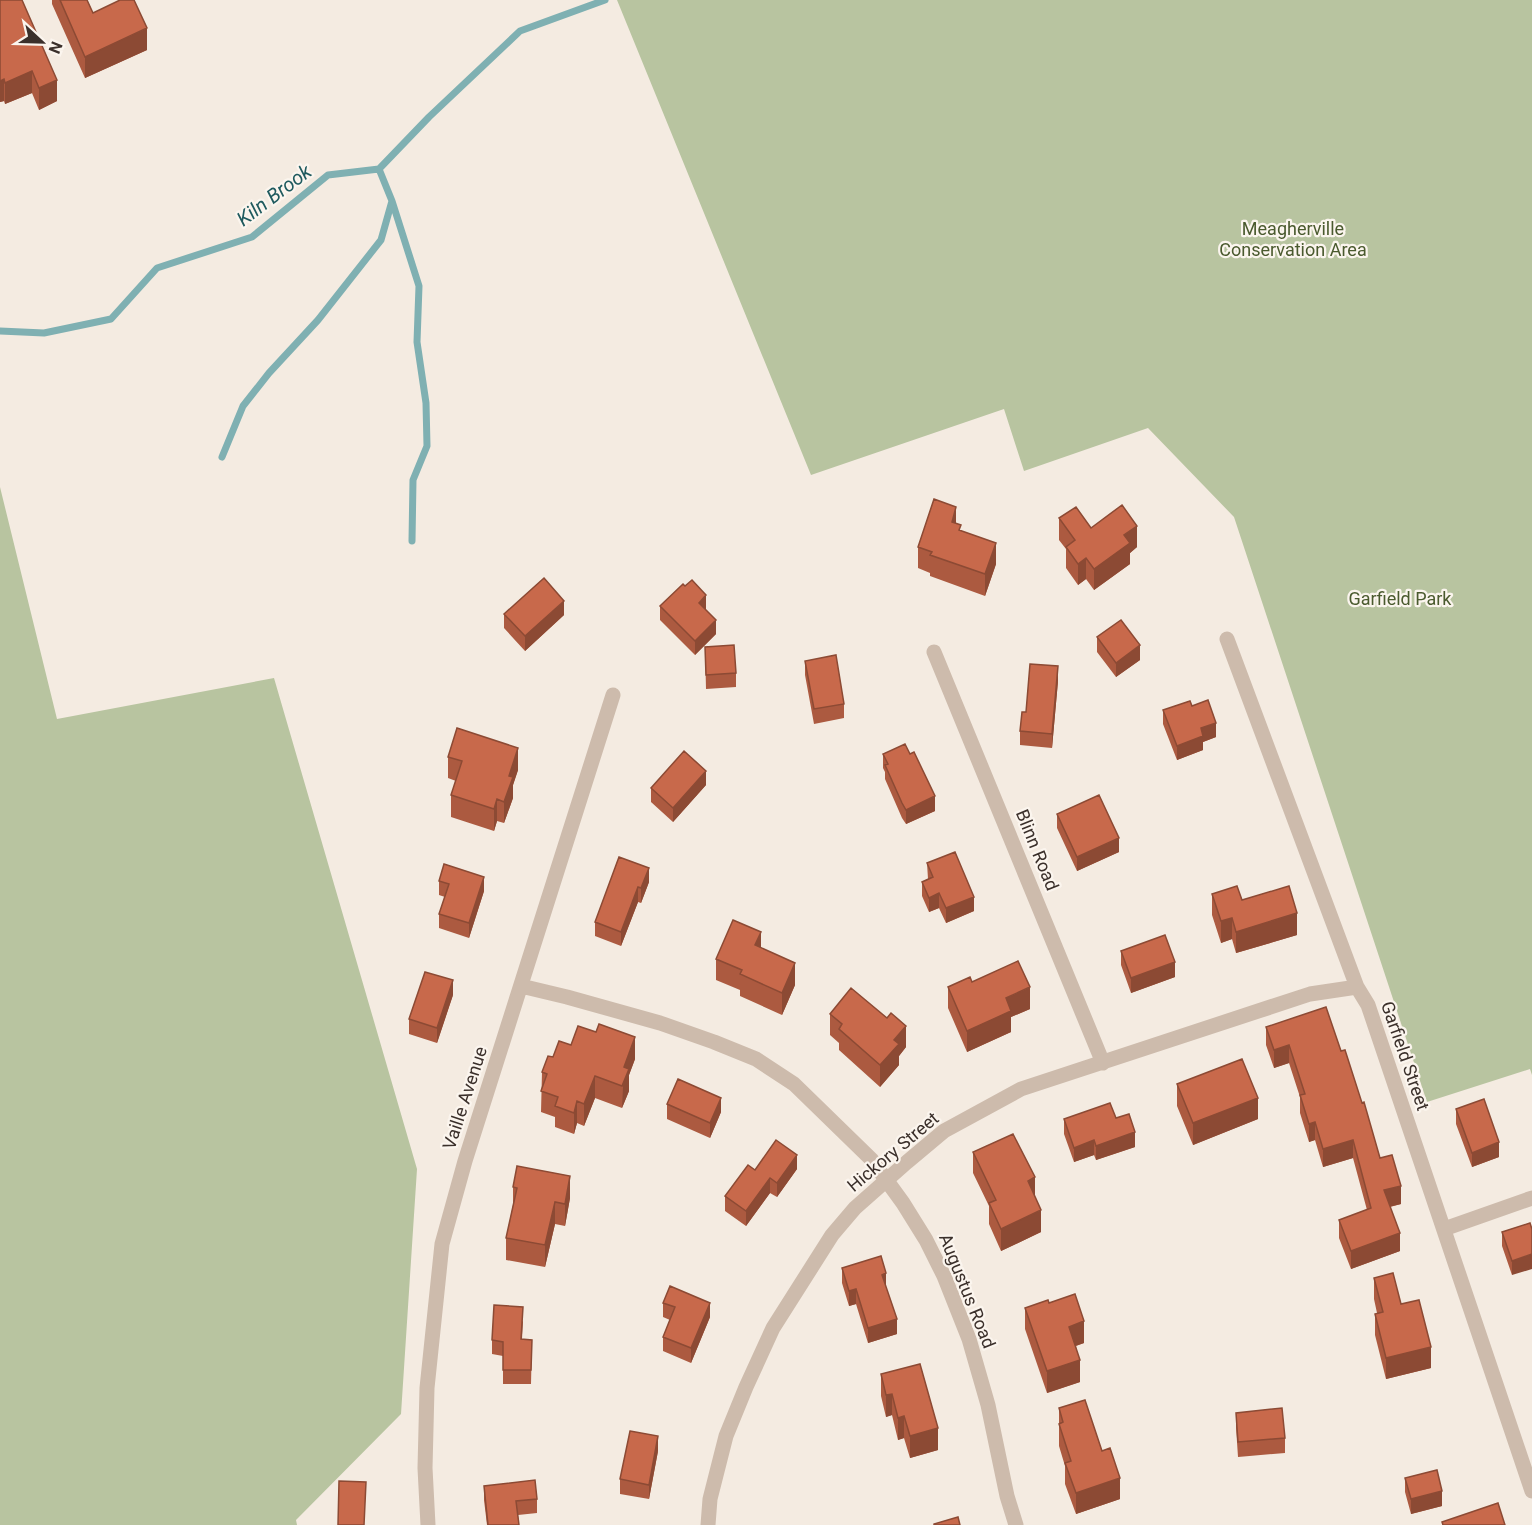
<svg xmlns="http://www.w3.org/2000/svg" width="1532" height="1525" font-family="Roboto,sans-serif">
	<style>
		.green { fill: #b8c4a0 }
		.lines { fill: none; stroke-linecap: round; stroke-linejoin: round }
		.stream { stroke: #7fb0b2; stroke-width: 7 }
		.minor { stroke: #cdbbac; stroke-width: 15 }
		.wall { fill: #ac5a40 }
		.shaded-wall { fill: #8c4a34 }
		.building { fill: #c8694b; stroke: #8c4a34; stroke-width: 1.5 }
		.labels { text-anchor: middle; stroke-width: 4.5; stroke-linejoin: round; paint-order: stroke }
		.park-label { font-size: 18px; fill: #4a5a2e; stroke: #fbf5ee }
		.street-label { font-size: 18px; fill: #3b302b; stroke: #fbf5ee }
		.water-label { font-size: 20px; font-style: italic; fill: #1f5a5e; stroke: #fbf5ee }
	</style>
	<rect width="100%" height="100%" fill="#f4ebe1"/>
	<path class="green" d="M617,0H1532V1075L1530,1069L1427,1102L1234,517L1148,428L1024,471L1004,409L811,475Z
		M0,487L57,719L274,678L417,1169L401,1414L296,1520L297,1525H0Z"/>
	<g class="lines">
		<path class="stream" d="M392,201L419,286L417,342L426,403L427,446L413,480L412,541
			M0,331L44,333L111,319L157,268L252,237L328,175L379,169L429,117L520,31L605,0
			M222,457L243,406L269,373L318,320L381,240L392,201L379,169"/>
		<path class="minor" d="M1227,639L1357,987L1368,1005L1532,1491
			M934,652L1103,1063
			M521,986L567,997L660,1023L714,1042L756,1059L794,1084L871,1159L903,1203L926,1240L944,1276L969,1339L988,1405L1007,1496L1016,1525
			M1444,1229L1532,1198
			M428,1525L425,1468L427,1388L442,1244L465,1161L613,695
			M708,1525L710,1499L726,1436L746,1387L773,1328L832,1235L855,1208L907,1162L944,1131L1021,1089L1310,994L1357,987"/>
	</g>
	<path class="wall" d="M0,0L57,101L39,110L32,93L5,104L4,101L0,102Z
		M52,0H87L93,13L147,50L85,78L52,4Z
		M1059,518L1091,528L1137,547L1130,553V564L1094,590L1086,579L1078,585L1066,568V549L1059,540Z
		M956,524L961,531L996,564L985,596L930,576V573L918,568V547Z
		M660,606L706,610L716,634L695,655L660,620Z
		M504,614L564,615L525,651L504,628Z
		M1097,637L1140,660L1116,677L1097,652Z
		M705,647L736,673V687L706,689Z
		M805,661L844,704V718L814,724L805,675Z
		M1058,681L1052,748L1020,745V731Z
		M1192,706L1216,737L1203,742V750L1177,760L1163,724V710Z
		M883,754H910L935,811L906,824L902,818L885,779V772L883,768Z
		M448,757L518,770L513,785V798L504,823L497,821L494,831L451,817V795L456,781L448,778Z
		M706,785L673,822L651,802V788Z
		M1057,814L1119,852L1077,871L1057,828Z
		M927,863L974,911L946,923L939,908L929,912L922,896V882L928,879Z
		M649,868V882L641,903L638,902L621,946L595,936V922Z
		M439,881L484,891L469,938L439,928V914L445,897L439,895Z
		M1212,894L1297,935L1236,953L1232,939L1221,943L1212,915Z
		M761,948L795,985L782,1015L740,996V990L716,980V959Z
		M1121,951L1175,977L1131,993L1121,965Z
		M972,982L1030,1009L1011,1017V1032L967,1052L948,1008V987Z
		M453,995L437,1043L409,1034V1019Z
		M830,1014L906,1047L899,1056V1065L880,1087L839,1050V1043L830,1035Z
		M1266,1027L1341,1051L1380,1158L1401,1204L1390,1207L1400,1251L1351,1269L1339,1238V1220L1367,1210L1353,1158L1323,1167L1315,1140L1309,1142L1300,1113V1097L1289,1063L1274,1068L1266,1045Z
		M571,1045L635,1059L629,1075V1091L622,1108L595,1098L584,1126L577,1123L574,1134L555,1127V1117L541,1112L542,1072L553,1057Z
		M1177,1084L1258,1119L1193,1145L1177,1106Z
		M667,1104L721,1112L710,1138L667,1119Z
		M1456,1109L1499,1157L1472,1167L1456,1124Z
		M1116,1118L1135,1147L1096,1160L1094,1155L1074,1162L1064,1134V1119Z
		M973,1152L1035,1197L1041,1232L1001,1251L989,1224V1206L973,1173Z
		M797,1169L777,1197L770,1193L746,1226L725,1211V1196L755,1170Z
		M513,1187L570,1198L565,1226L555,1224L545,1267L506,1260V1238L513,1205Z
		M1530,1223L1512,1275L1502,1246V1232Z
		M842,1268L886,1287L897,1334L868,1343L856,1304L849,1306L842,1283Z
		M1374,1278L1401,1304L1431,1368L1386,1379L1375,1335V1314L1377,1313L1374,1299Z
		M663,1303L710,1317L691,1363L663,1351V1337L670,1320L663,1317Z
		M1049,1303L1084,1343L1076,1346L1080,1382L1047,1393L1025,1329V1308Z
		M523,1321L522,1339L532,1340L531,1384H503V1356L492,1354V1340Z
		M881,1374L938,1450L910,1458L904,1438L898,1440L892,1415L886,1417L881,1396Z
		M1059,1408L1102,1451L1120,1499L1076,1514L1065,1484V1466L1059,1446Z
		M1236,1413L1285,1438V1453L1238,1457L1236,1427Z
		M658,1451L649,1499L620,1494V1479Z
		M1405,1478L1442,1506L1411,1514L1405,1492Z
		M484,1486L537,1499V1513L518,1515L519,1525H487L484,1500Z"/>
	<path class="shaded-wall" d="M147,28V50L85,78V57Z
		M32,71V93L5,104V83Z
		M4,79V101L0,102V81Z
		M57,80V101L39,110V88Z
		M956,507V529L952,522Z
		M1137,526V547L1130,553V564L1094,590V569L1124,535Z
		M996,543V564L985,596V574Z
		M1086,558V579L1078,585V564Z
		M706,595V610L699,617V603Z
		M564,601V615L525,651V636Z
		M716,620V634L695,655V641Z
		M1140,645V660L1116,677V663Z
		M1058,666V681L1052,748V734Z
		M1216,723V737L1203,742V750L1177,760V746L1201,728Z
		M518,748V770L513,785V798L504,823V802L509,776Z
		M706,771V785L673,822V808Z
		M935,796V811L906,824V810Z
		M497,799V821L494,831V809Z
		M1119,838V852L1077,871V857Z
		M649,868V882L641,903V888Z
		M484,877V891L469,938V923Z
		M638,887V902L621,946V932Z
		M939,893V908L929,912V898Z
		M974,897V911L946,923V908Z
		M1297,913V935L1236,953V932Z
		M1232,918V939L1221,943V921Z
		M761,932V954L755,945Z
		M1175,962V977L1131,993V978Z
		M795,963V985L782,1015V993Z
		M453,980V995L437,1043V1028Z
		M1030,987V1009L1011,1017V1032L967,1052V1031L1006,998Z
		M906,1026V1047L899,1056V1065L880,1087V1065L894,1040Z
		M635,1037V1059L629,1075V1091L622,1108L624,1067Z
		M1289,1045V1063L1274,1068V1050Z
		M595,1076V1098L584,1126V1104Z
		M721,1098V1112L710,1138V1123Z
		M1258,1098V1119L1193,1145V1123Z
		M577,1101V1123L574,1134V1113Z
		M1315,1122V1140L1309,1142V1124Z
		M1135,1132V1147L1096,1160V1146Z
		M1094,1140V1155L1074,1162V1148Z
		M1353,1140V1158L1323,1167V1149Z
		M1499,1142V1157L1472,1167V1153Z
		M797,1155V1169L777,1197V1183Z
		M570,1176V1198L565,1226V1204Z
		M1035,1177V1199L1028,1181Z
		M770,1178V1193L746,1226V1211Z
		M1401,1186V1204L1384,1208V1190Z
		M555,1202V1224L545,1267V1245Z
		M1041,1210V1232L1001,1251V1229Z
		M1400,1233V1251L1351,1269V1251Z
		M1532,1254V1269L1512,1275V1261Z
		M886,1273V1288L882,1275Z
		M856,1289V1304L849,1306V1291Z
		M710,1303V1317L691,1363V1348Z
		M897,1319V1334L868,1343V1328Z
		M1084,1321V1343L1069,1348V1327Z
		M1431,1347V1368L1386,1379V1358Z
		M1080,1360V1382L1047,1393V1371Z
		M892,1394V1415L886,1417V1395Z
		M904,1416V1438L898,1440V1418Z
		M938,1428V1450L910,1458V1436Z
		M658,1436V1451L649,1499V1485Z
		M1120,1478V1499L1076,1514V1493Z
		M1442,1491V1506L1411,1514V1499Z"/>
	<path class="building" d="M0,0H22L57,80L39,88L32,71L5,83L4,79L0,81Z
		M60,0H87L93,13L120,0H134L147,28L85,57Z
		M934,499L956,507L952,522L961,525L959,530L996,543L985,574L930,555L932,552L918,547Z
		M1122,505L1137,526L1124,535L1130,543L1094,569L1086,558L1078,564L1066,547L1075,540L1059,518L1076,507L1091,528Z
		M544,578L564,601L525,636L504,614Z
		M692,580L706,595L699,603L716,620L695,641L660,606L683,584L685,586Z
		M1121,620L1140,645L1116,663L1097,637Z
		M734,645L736,673L706,675L705,647Z
		M836,655L844,704L814,709L805,661Z
		M1030,664L1058,666L1052,734L1020,731L1022,712H1026Z
		M1208,700L1216,723L1201,728L1203,736L1177,746L1163,710L1190,701L1192,706Z
		M457,728L518,748L509,776L513,777L504,802L497,799L494,809L451,795L462,761L448,757Z
		M905,744L910,754L914,752L935,796L906,810L902,803L885,765L888,764L883,754Z
		M684,751L706,771L673,808L651,788Z
		M1099,795L1119,838L1077,857L1057,814Z
		M955,852L974,897L946,908L939,893L929,898L922,882L933,877L927,863Z
		M619,857L649,868L641,888L638,887L621,932L595,922Z
		M444,864L484,877L469,923L439,914L449,884L439,881Z
		M1237,886L1242,900L1289,886L1297,913L1236,932L1232,918L1221,921L1212,894Z
		M733,920L761,932L755,945L795,963L782,993L740,974L742,970L716,959Z
		M1165,935L1175,962L1131,978L1121,951Z
		M1018,961L1030,987L1006,998L1011,1011L967,1031L948,987L970,977L972,982Z
		M425,972L453,980L437,1028L409,1019Z
		M851,988L887,1018L891,1013L906,1026L894,1040L899,1044L880,1065L839,1029L842,1024L830,1014Z
		M1326,1007L1341,1051L1345,1050L1362,1103L1364,1102L1380,1158L1392,1155L1401,1186L1384,1190L1400,1233L1351,1251L1339,1220L1371,1208L1353,1140L1323,1149L1315,1122L1309,1124L1300,1095L1305,1094L1289,1045L1274,1050L1266,1027Z
		M599,1024L635,1037L624,1067L629,1069L622,1086L595,1076L584,1104L577,1101L574,1113L555,1106L558,1097L541,1091L547,1074L542,1072L548,1056L553,1057L559,1041L571,1045L578,1026L596,1032Z
		M1242,1059L1258,1098L1193,1123L1177,1084Z
		M678,1079L721,1098L710,1123L667,1104Z
		M1484,1099L1499,1142L1472,1153L1456,1109Z
		M1110,1103L1116,1118L1129,1114L1135,1132L1096,1146L1094,1140L1074,1148L1064,1119Z
		M1013,1134L1035,1177L1028,1181L1041,1210L1001,1229L989,1203L996,1200L973,1152Z
		M776,1140L797,1155L777,1183L770,1178L746,1211L725,1196L748,1165L755,1170Z
		M517,1166L570,1176L565,1204L555,1202L545,1245L506,1238L517,1188L513,1187Z
		M1530,1223L1532,1229V1254L1512,1261L1502,1232Z
		M881,1256L886,1273L882,1275L897,1319L868,1328L856,1289L849,1291L842,1268Z
		M1393,1273L1401,1304L1419,1300L1431,1347L1386,1358L1375,1314L1383,1312L1374,1278Z
		M670,1286L710,1303L691,1348L663,1337L675,1307L663,1303Z
		M1075,1294L1084,1321L1069,1327L1080,1360L1047,1371L1025,1308L1048,1300L1049,1303Z
		M494,1305L523,1307L521,1339L532,1340L531,1370H503V1342L492,1340Z
		M920,1364L938,1428L910,1436L904,1416L898,1418L892,1394L886,1395L881,1374Z
		M1085,1400L1102,1451L1110,1448L1120,1478L1076,1493L1065,1463L1071,1461L1059,1424L1063,1422L1059,1408Z
		M1282,1408L1285,1438L1238,1442L1236,1413Z
		M630,1431L658,1436L649,1485L620,1479Z
		M1437,1470L1442,1491L1411,1499L1405,1478Z
		M535,1480L537,1499L516,1501L519,1525H488L484,1486Z
		M339,1481L366,1482L364,1525H338Z
		M1498,1503L1505,1525H1443L1442,1522Z
		M958,1517L960,1525H934V1524Z"/>
	<g class="labels">
		<g class="park-label">
			<text x="1293" y="235">Meagherville<tspan x="1293" dy="21">Conservation Area</tspan></text>
			<text x="1400" y="605">Garfield Park</text>
		</g>
		<g class="street-label">
			<text transform="translate(1037 850) rotate(68)" y="6">Blinn Road</text>
			<text transform="translate(1405 1056) rotate(71)" y="6">Garfield Street</text>
			<text transform="translate(465 1098) rotate(-72)" y="6">Vaille Avenue</text>
			<text transform="translate(893 1152) rotate(-40)" y="6">Hickory Street</text>
			<text transform="translate(967 1291) rotate(68)" y="6">Augustus Road</text>
		</g>
		<g class="water-label">
			<text transform="translate(274 195) rotate(-37)" y="7">Kiln Brook</text>
		</g>
	</g>
	<g transform="translate(42 42) rotate(112)" stroke="#fbf5ee" stroke-width="4.5" paint-order="stroke">
	<path d="M0-4.5L10 22L0 15L-10 22Z" fill="#3b302b"/>
	<text y="-9" font-size="16" font-weight="bold" text-anchor="middle" fill="#3b302b">N</text>
	</g>
</svg>
